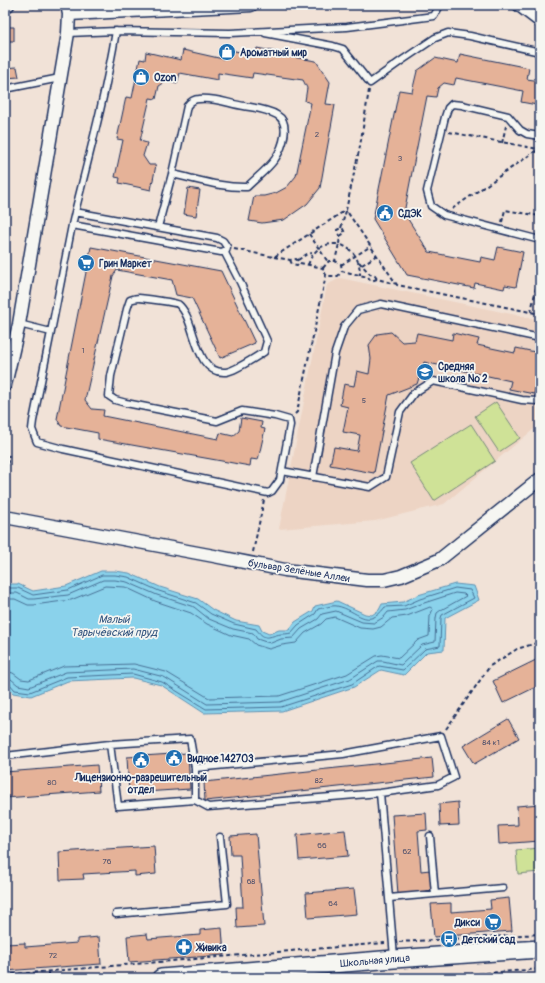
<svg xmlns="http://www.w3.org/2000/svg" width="545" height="983" font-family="Pangolin,sans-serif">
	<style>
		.built { fill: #edd4c4 }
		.green { fill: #cfe297; stroke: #75887a }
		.water { fill: #8ad2eb; stroke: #5e91b3 }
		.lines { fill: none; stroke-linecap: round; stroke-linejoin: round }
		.shore { stroke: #477096; stroke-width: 1 }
		.building { fill: #e5b298; stroke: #1b2f5e }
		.service-casing { stroke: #1b2f5e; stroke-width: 9 }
		.minor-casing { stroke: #1b2f5e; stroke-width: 15 }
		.secondary-casing { stroke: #1b2f5e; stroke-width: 20 }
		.path { stroke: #1b2f5e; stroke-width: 2; stroke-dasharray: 4 3; stroke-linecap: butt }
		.service { stroke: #f6f6f2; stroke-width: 6 }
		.minor { stroke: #f6f6f2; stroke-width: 12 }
		.secondary { stroke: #f6f6f2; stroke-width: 17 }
		.labels { text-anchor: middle; stroke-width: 3.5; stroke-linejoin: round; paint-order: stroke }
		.number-label { font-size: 8px; fill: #4e506c }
		.poi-label { font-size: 10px; font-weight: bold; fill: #1b2f5e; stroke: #f6f6f2; text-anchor: start }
		.street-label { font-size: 10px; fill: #1b2f5e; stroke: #f6f6f2 }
		.water-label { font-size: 11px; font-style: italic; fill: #375881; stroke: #f6f6f2 }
	</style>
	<rect width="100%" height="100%" fill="#f1e2d7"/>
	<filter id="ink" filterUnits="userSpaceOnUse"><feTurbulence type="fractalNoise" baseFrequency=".025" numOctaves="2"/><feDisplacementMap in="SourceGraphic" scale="8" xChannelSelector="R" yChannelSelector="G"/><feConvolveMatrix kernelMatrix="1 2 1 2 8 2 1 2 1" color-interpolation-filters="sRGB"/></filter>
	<g filter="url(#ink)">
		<path class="built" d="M340,278L540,320V424L444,504L375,521L279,529L327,285Z"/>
		<path class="green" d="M496,402L520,438L499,452L475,416Z
			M471,424L495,461L434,501L410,463Z
			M540,848V872L518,874L516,850Z"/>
		<path class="water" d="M101,571H115L129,573L160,587L198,599L213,610L236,621L259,625L262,631L269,634L279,630H289L295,622L313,611L315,606L337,601L365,614L372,615L379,610L382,604L403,602L418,595L455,584L474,586L479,600L445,618L444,650L427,652L404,675L381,670L354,687L282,711L204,713L161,685L133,678L68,681L31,696L13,693L5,685V584H18L33,591L66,586Z"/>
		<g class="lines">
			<path class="shore" d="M5,588H18L33,595L68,590L102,575H115L128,577L159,591L196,603L211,614L234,624L256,629C266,642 268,636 281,634C284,634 287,634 291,633L298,625L315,614L318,609C324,608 332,605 337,606C358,610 367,631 385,607L404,606L420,599L455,588L470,590L474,598L442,615L441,618L440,646L425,649L403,670L379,666L352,684L281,707L206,709L162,682L133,674L67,677L30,692L15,690L9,683H5
				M5,593H17L29,599H34L68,595L103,580H115L127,582L157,595L194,607L209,619L233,629L253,633L257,639L266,642L271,643L281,639L293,638L301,629L318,619L322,614L336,611L362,622L374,623L384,617L388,612L405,610L421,604L455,593L464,594L466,596L441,610L437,613L436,618L435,642L422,645L401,665L383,661H378L350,679L280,702L207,704L164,677L133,669L66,672L29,687L18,685L11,679L5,677
				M5,599H15L28,605H34L71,600L105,586L125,587L155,601L191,613L207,624L231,635L249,639L256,645L269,649L282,645L296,643L305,633L321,624L326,619L335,617L360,628L373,629L381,627L392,618L407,616L430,607L433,609L430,616L429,636L418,640L399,658L382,655L376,656L347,674L279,696L209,698L166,672L134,664L64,666L29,680L21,679L13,673L5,671"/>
		</g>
		<path class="building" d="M5,27H14V41H5Z
			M257,48L282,53L281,55L316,61L330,82L326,104L335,105L320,188L307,204L284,220L262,223L249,221L254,196H264L276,193L287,187L296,176L311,103L305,101L307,88L303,80L253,73L252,78L218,73V80L180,73L177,84L167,81L159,86L156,99L150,98L140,141L147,143L143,156L149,165H156L151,190L119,183L120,178L115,177L123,140L117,139L126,97L132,98L140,59L145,60L146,52L181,60L183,50L223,59L225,49L255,55Z
			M460,54L529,68L527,79L540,81V111L536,110L537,105L521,102L523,91L456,78L454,85L444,83L438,88L436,97L427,96L404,213L429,252L480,262L481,257L495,260L498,247L523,252L516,287L505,285L504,289L475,283L474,288L407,275L373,219L399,90L412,92L417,71L435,58L458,63Z
			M17,67L19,77L5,78V68Z
			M188,188L200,190L196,216L184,214Z
			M91,247L221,271L255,343L220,358L192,298L176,295L172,280L117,270L113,276L85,400L92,409L104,410L103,416L218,439L220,433L233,436L239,431L241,418L262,422L261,428L265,429L258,460L251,459L250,466L98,439V433L61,426L57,419Z
			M391,332L402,342L415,341L417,333L452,340L453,333L479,339L477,345L515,353L516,348L540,353V368L534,394L509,389L511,381L424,362L417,384L389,395L374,473L330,465L334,447L357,451L360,435L343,432L348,407L340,405L344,384L354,386L357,371L369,374L371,359L369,345L377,334Z
			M540,658V685L503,703L493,681Z
			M508,719L519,738L474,764L463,746Z
			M188,753L190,789L129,793L127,757Z
			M432,758L434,777L205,801L204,782Z
			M97,765L99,791L5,798V772Z
			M458,802L459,825L440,826L439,804Z
			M540,804V841L499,844L498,826L518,825L517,806Z
			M426,813L427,830L418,831L421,871L430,870L432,891L398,894L392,815Z
			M345,830L348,856L299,860L297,835Z
			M256,834L264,926L237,928L236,907H243L240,855H231L230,836Z
			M154,846L156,874L135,876V871L83,874L84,879L60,880L59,852Z
			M354,889L357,914L308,918L306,893Z
			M509,898L512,931L434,937L431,904L451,903V912L491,909L490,900Z
			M222,928L224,955L129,962L127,936L147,934L148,939L200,935V930Z
			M99,937L101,964L5,971V944L25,943V947L77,943V939Z"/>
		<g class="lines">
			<g class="service-casing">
				<path id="service" d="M68,33L116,31L230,33L347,27L434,16L440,5
					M265,33L333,46L343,49L370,83L401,61L435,38L448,33L470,36L540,52
					M5,89L60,78
					M540,136L527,134L520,130L508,116L462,105L452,104L448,108L445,117L427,191L431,206L444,215L540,240
					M75,212C90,152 106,92 116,31
					M158,227L172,174L187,106C190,102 194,99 199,99C214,97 230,104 244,106C255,108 267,109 277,115C291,123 283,147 275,159C268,169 256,178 247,187C222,188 196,179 172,174
					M19,324L51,332L33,421L32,429L37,442L63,449L268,493L272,491L280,480L290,425L289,420L275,416L242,411L217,421L126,403L115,400L109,396L111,376L127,309L130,300C133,299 136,298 139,298C143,298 177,303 178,304C197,319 193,375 226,372C235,371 256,357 264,352L267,341L240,282L224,251
					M51,332L72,225L210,250L221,252L226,251L227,247L223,241L217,238L75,212L72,225
					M282,471L370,487L386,477L400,412L414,393L433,381L522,400L537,401L540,396
					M313,477L335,353L344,327L358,310L381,304L540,338
					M110,744L118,806L195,800L208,807L380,793L438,785L454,777L441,736L343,754L195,768
					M5,756L110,744L190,739L195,768V800
					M380,793L394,957
					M430,836L435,894
					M389,898L503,888
					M116,914L227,904L220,837"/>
			</g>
			<g class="minor-casing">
				<path id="minor" d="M5,5H8
					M519,5L540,21
					M69,14L251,5
					M5,385L19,324L68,33L69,14L67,5
					M5,517L214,556L285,570L367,580H384L401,576L439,560L540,479"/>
			</g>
			<g class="secondary-casing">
				<path id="secondary" d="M161,978L394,959L540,949"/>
			</g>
			<path class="path" d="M369,90L360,146L346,210L397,285L540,314
				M449,132L538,149
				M502,143L506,126
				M452,209L540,148
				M502,222L505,210L540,216
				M341,228L346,211
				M309,234L328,262
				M340,236L345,233L343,229L341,228L337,230V232L340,236L339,244C354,249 360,260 360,275
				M234,249L274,257L346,210
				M274,257L290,260L296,259L300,263L323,268L324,273L328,276H338L342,271L368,277L371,281L377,279L397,284
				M290,260L292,264L297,265L300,263
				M298,260L307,254L312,253
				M359,262L370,274L375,276L377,279
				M308,265C313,250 322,243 339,244L335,261
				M341,265L371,246
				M362,265L377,255
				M323,268L329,261H335L341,264L342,271
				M539,274L540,266
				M531,312L539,274H540
				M295,414L297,412L326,275
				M5,478L9,455
				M253,552L264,500
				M446,729L490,666L517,649L540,642
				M399,942L540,934
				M48,971V978
				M5,975L385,943
				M423,978L540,969"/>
			<use href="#service" class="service"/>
			<use href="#minor" class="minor"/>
			<use href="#secondary" class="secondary"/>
		</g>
	</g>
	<defs>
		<g id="shop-disc" transform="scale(0.9)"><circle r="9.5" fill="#1f6fb2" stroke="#f6f6f2"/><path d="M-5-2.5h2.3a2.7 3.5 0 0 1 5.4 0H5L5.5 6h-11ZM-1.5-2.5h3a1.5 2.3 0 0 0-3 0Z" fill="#fff"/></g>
		<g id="civic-disc" transform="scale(0.9)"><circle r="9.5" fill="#1f6fb2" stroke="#f6f6f2"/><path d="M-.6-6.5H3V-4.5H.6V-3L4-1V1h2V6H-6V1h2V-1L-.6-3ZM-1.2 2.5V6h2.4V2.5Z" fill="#fff"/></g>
		<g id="supermarket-disc" transform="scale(0.9)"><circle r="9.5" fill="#1f6fb2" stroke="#f6f6f2"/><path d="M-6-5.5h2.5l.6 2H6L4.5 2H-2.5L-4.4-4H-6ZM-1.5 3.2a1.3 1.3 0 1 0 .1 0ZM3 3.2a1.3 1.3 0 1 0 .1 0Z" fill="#fff"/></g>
		<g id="school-disc" transform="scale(0.9)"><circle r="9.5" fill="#1f6fb2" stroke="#f6f6f2"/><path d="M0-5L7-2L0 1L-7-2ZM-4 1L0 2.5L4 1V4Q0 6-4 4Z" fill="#fff"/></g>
		<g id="bus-disc" transform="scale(0.9)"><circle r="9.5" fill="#1f6fb2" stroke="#f6f6f2"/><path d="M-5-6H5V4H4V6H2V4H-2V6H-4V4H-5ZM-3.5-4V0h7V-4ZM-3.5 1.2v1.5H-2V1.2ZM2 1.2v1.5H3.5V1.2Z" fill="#fff"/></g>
		<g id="pharmacy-disc" transform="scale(0.9)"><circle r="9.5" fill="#1f6fb2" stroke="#f6f6f2"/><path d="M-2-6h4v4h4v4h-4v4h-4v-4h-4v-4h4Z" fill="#fff"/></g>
	</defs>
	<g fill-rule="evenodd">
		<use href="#shop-disc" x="227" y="52"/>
		<use href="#shop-disc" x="141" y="77"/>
		<use href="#civic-disc" x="385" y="213"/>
		<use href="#supermarket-disc" x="86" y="263"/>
		<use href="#school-disc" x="425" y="372"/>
		<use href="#civic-disc" x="174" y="758"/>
		<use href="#civic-disc" x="141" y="760"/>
		<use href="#supermarket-disc" x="493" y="922"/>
		<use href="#bus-disc" x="449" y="939"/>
		<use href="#pharmacy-disc" x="184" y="947"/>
	</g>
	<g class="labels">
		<g class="number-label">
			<text x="317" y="137">2</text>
			<text x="400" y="161">3</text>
			<text x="83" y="353">1</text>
			<text x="364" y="403">5</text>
			<text x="491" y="745">84 к1</text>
			<text x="319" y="783">82</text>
			<text x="52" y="785">80</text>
			<text x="322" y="848">66</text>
			<text x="407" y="854">62</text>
			<text x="107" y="864">76</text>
			<text x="251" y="884">68</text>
			<text x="333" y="906">64</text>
			<text x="53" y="958">72</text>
		</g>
		<g class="poi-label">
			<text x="240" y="56">Ароматный мир</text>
			<text x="154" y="81">Ozon</text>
			<text x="398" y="217">СДЭК</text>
			<text x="99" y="267">Грин Маркет</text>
			<text x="438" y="370">Средняя<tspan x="438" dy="12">школа № 2</tspan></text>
			<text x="187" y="762">Видное 142703</text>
			<text x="141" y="781" text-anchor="middle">Лицензионно-разрешительный<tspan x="141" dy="12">отдел</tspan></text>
			<text x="480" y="926" text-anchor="end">Дикси</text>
			<text x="462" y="943">Детский сад</text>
			<text x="197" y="951">Живика</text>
		</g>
		<g class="street-label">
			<text transform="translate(299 570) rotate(9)" y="4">бульвар Зелёные Аллеи</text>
			<text transform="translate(375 960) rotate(-5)" y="4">Школьная улица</text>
		</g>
		<g class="water-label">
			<text x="114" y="623">Малый<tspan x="114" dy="13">Тарычёвский пруд</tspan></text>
		</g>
	</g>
	<rect width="545" height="983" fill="none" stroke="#f6f6f2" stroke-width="20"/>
	<rect x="10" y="10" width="525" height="963" fill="none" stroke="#1b2f5e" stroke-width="1.5" filter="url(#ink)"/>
</svg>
